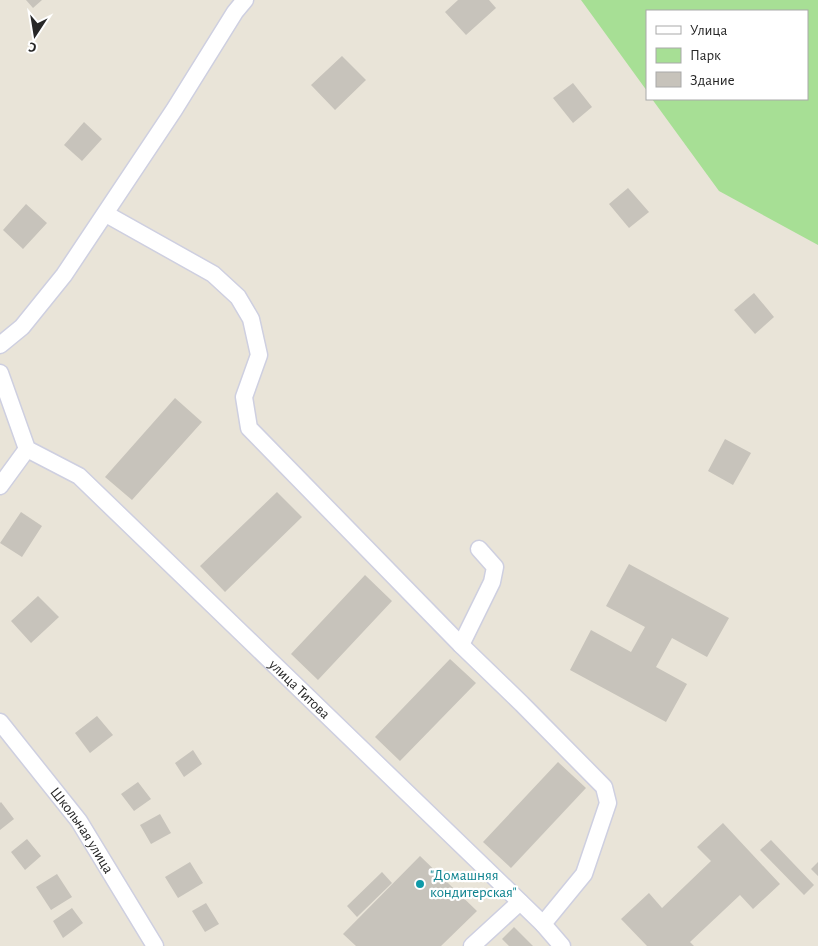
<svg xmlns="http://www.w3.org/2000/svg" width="818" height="946" font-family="'Alegreya Sans',sans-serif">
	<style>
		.green { fill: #a7df95 }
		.building { fill: #c7c3bb }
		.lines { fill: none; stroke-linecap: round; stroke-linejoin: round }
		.street-casing { stroke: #cecfe0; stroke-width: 19 }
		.street { stroke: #fff; stroke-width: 16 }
		.culture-dot { fill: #0f9aa8; stroke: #fff; stroke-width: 2 }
		.labels { text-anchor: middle; stroke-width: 4.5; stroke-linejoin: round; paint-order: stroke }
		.street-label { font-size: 15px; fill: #272727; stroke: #fff }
		.culture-label { font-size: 15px; fill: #0d838f; stroke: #fff; text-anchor: start }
	</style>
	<rect width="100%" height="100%" fill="#e9e4d8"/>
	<path class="green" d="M581,0H818V245L719,191L652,99H807V11H647V91Z"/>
	<path class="building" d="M26,0H42L33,8Z
		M458,0H489L496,8L466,35L445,12Z
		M342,56L366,80L335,110L311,85Z
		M573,83L592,107L573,123L553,98Z
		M84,122L102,139L82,161L64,145Z
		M628,188L649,212L629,228L609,204Z
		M26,204L47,223L23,249L3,230Z
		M754,293L774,317L755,334L734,310Z
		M175,398L202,422L132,500L105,477Z
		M725,439L751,453L733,485L708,471Z
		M277,492L302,517L225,592L200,566Z
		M21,512L42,526L22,557L0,543Z
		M629,564L729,618L707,657L672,638L656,667L687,684L666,722L570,670L591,630L631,652L645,627L606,606Z
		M365,575L392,601L318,680L291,654Z
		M38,596L59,617L31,643L11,621Z
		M450,659L476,683L400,761L375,737Z
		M97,716L113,735L90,753L75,733Z
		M193,750L202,764L184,777L175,763Z
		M558,762L586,788L511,868L483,842Z
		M138,782L151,799L134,811L121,794Z
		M1,802L14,819L0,830V803Z
		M160,814L171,833L151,844L140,825Z
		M723,823L780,884L753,909L740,895L690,942L694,946H647L621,919L649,893L662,908L711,861L697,847Z
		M27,839L41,856L25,870L11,852Z
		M771,840L814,885L804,895L760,850Z
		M420,856L477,911L441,946H356L343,934Z
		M190,862L203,883L178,898L165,877Z
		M818,862V876L811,869Z
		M382,872L392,883L357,917L347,906Z
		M57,874L72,897L51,910L36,887Z
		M206,903L219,924L205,932L192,911Z
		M72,908L83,923L63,938L53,921Z
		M514,927L533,946H509L502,939Z"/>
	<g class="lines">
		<g class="street-casing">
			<g id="street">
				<path d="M106,214L213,274L238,297L251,319L259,355L244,397L249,428L461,645L522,704L604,787L608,803L584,874L543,924"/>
				<path d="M0,345L22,327L64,275L174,110L235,12L245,0"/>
				<path id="s1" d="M0,373L27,449L79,476L543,924L562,946"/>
				<path d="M0,486L27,449"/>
				<path d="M461,645L492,582L495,567L479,549"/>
				<path id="s2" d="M0,722L79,821L155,946"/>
				<path d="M472,946L520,902"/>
			</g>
		</g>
		<use href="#street" class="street"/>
	</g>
	<circle class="culture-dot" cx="420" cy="884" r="5"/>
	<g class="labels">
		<g class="street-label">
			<text dy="5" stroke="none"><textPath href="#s1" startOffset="446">улица Титова</textPath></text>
			<text dy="5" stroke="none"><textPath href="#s2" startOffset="136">Школьная улица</textPath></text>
		</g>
		<g class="culture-label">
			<text x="430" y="880">"Домашняя<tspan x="430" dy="17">кондитерская"</tspan></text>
		</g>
	</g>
	<rect x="646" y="10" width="162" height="90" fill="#ffffff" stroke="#a9a9a9"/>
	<rect x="656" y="26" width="25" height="8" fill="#ffffff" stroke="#a9a9a9"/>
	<text x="690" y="35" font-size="15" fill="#272727">Улица</text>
	<rect x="656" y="48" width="25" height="15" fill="#a7df95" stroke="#a9a9a9"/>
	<text x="690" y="60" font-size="15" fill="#272727">Парк</text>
	<rect x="656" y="72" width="25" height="15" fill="#c7c3bb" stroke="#a9a9a9"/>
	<text x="690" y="85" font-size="15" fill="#272727">Здание</text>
	<g transform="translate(35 35) rotate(192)" stroke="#ffffff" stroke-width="4" paint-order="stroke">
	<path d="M0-4L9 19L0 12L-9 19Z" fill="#272727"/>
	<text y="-8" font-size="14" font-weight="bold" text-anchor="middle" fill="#272727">С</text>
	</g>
</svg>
